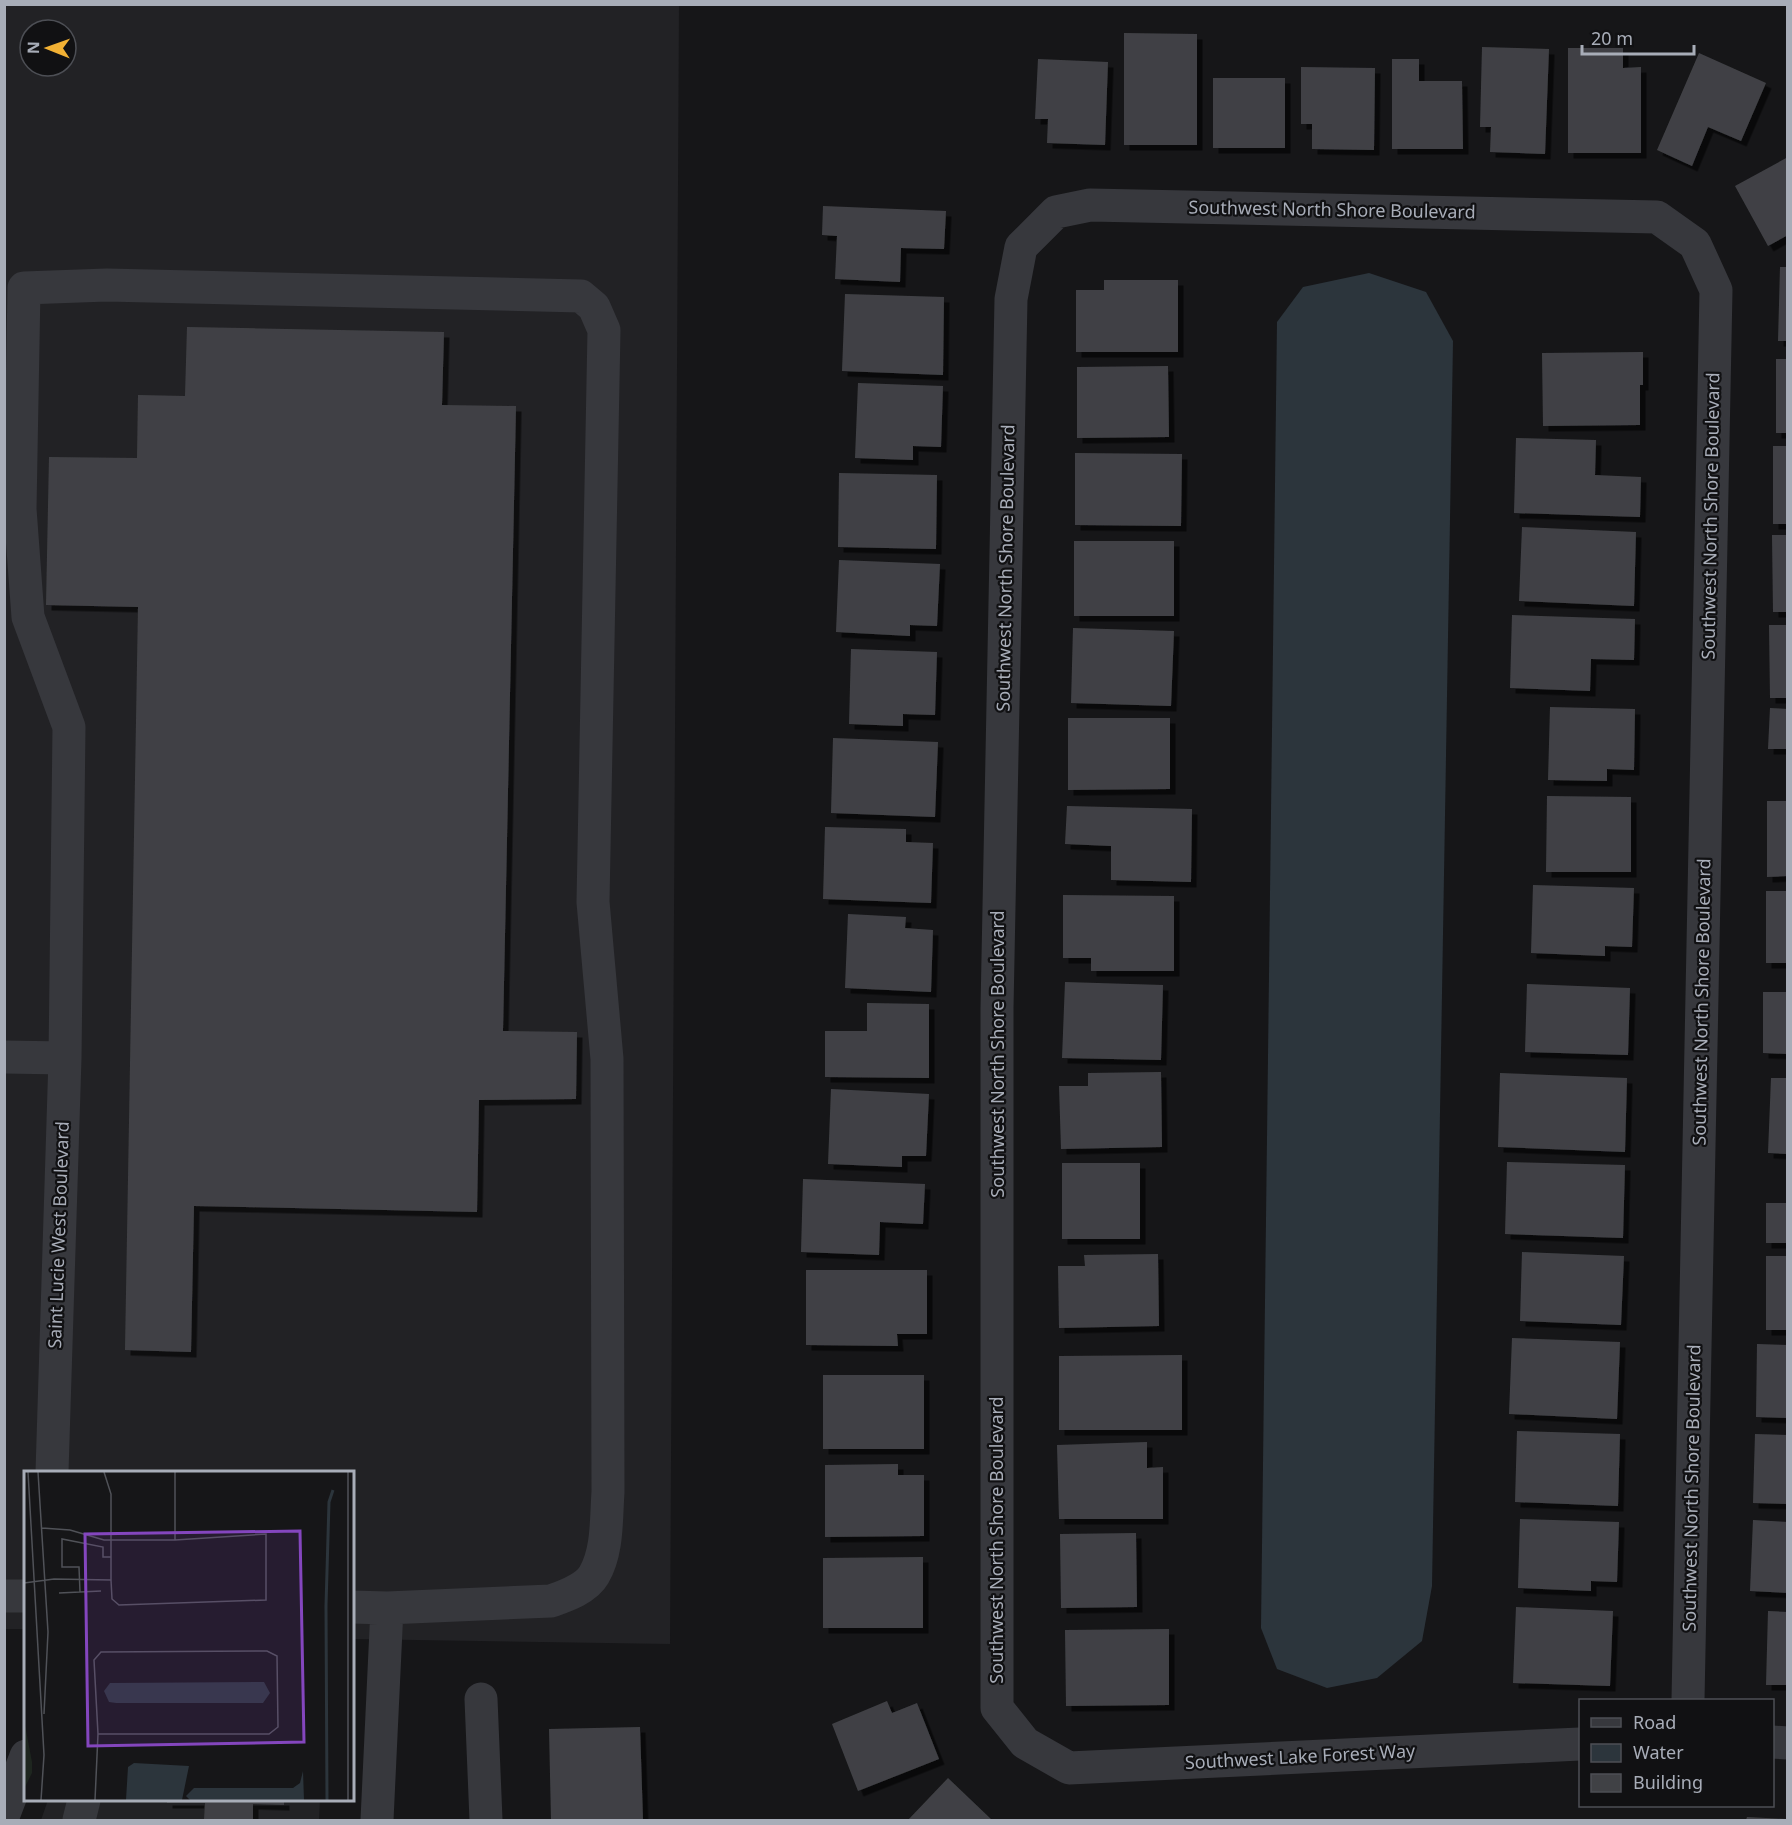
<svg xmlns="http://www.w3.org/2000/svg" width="1792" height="1825" font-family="'Noto Sans',sans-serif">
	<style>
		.built { fill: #222225; fill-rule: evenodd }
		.water { fill: #2c353c }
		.building { fill: #404145; filter: url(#shadow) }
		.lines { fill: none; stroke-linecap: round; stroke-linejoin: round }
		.minor { stroke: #37383d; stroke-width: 33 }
		.labels { text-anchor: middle; stroke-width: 4.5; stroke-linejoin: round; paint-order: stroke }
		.street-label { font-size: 18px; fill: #a8adb8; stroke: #111113 }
		.inset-river { fill: none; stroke: #2c353c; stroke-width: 3 }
		.inset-road { fill: none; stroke: #505258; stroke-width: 1.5 }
		.view { fill: #8446be; fill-opacity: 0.15; stroke: #8446be; stroke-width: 3 }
		.inset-edge { fill: none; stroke: #a8adb8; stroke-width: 3 }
	</style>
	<defs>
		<filter id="shadow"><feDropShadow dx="5.5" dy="5.5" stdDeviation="0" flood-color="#0009"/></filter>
	</defs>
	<rect width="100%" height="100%" fill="#161618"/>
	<path class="built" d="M5,5H679L670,1644L353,1639L352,1472H26L25,1629H5ZM30,30H66V66H30Z
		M48,1800H320L319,1820H41Z"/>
	<path class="water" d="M1369,273L1426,292L1453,341L1432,1586L1422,1641L1377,1678L1327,1688L1277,1669L1261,1628L1277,322L1303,287Z"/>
	<path class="building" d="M1124,33L1197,34V145H1124Z
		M1482,47L1549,49L1545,154L1490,152L1491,127H1480Z
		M1568,48H1623V68L1641,67V153H1568Z
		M1699,53L1766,83L1741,141L1708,127L1692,166L1657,150Z
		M1038,59L1108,62L1105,145L1047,143L1048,119H1035Z
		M1392,59H1419V81H1462L1463,149H1392Z
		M1301,67L1375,68L1374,150L1312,149V124H1301Z
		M1213,78H1285V148H1213Z
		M1788,157V235L1768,246L1735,186Z
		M823,206L946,211L944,249L901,248L900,282L835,279L837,236L822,235Z
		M1780,267H1788V341H1778Z
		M1104,280H1178V352H1076V290H1104Z
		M845,294L944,297L943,375L842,371Z
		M187,327L444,332L442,405L516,406L503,1031L577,1032L576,1099L479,1100L477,1212L194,1206L191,1352L125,1350L138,607L46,605L49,457L137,458L138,395L185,396Z
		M1643,352V385H1640V425L1543,426L1542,353Z
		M1776,359H1788V433H1776Z
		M1168,366L1169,437L1077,438V367Z
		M858,383L943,386L941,447L913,446V460L855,458Z
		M1516,438L1596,440L1595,475L1641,477L1640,517L1514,513Z
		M1773,446H1788V524H1773Z
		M1075,453L1182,454L1181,526L1075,525Z
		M839,473L937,475L936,549L838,547Z
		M1522,527L1636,532L1634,606L1519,601Z
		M1772,535H1788V612H1773Z
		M1074,541H1174V616H1074Z
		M839,560L940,564L937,626L910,625V636L836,632Z
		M1512,615L1635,619L1634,660L1591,659L1590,691L1510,688Z
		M1769,625H1788V698H1770Z
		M1073,628L1174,631L1171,706L1071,703Z
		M851,649L937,652L935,715L903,714V726L849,724Z
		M1550,707L1635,709L1634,770L1607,769V781L1548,780Z
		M1770,708L1788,709V749H1768Z
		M1068,718H1170V789L1068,790Z
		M833,738L938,742L935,817L831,813Z
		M1547,796L1631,797V872H1546Z
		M1767,801H1788V876L1767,877Z
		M1067,806L1192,809L1191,882L1111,880V846L1065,844Z
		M825,827L906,829V842L933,843L931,903L823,899Z
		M1533,885L1634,888L1632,947L1605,946V956L1531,953Z
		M1766,891H1788V963H1766Z
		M1063,895L1174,896V971H1091V958H1063Z
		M848,914L906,917L905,928L933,930L931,992L845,988Z
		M1065,982L1163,985L1161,1060L1062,1058Z
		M1527,984L1630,988L1628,1055L1525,1052Z
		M1763,992H1788V1054L1763,1053Z
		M867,1003L929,1004V1078L825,1077V1031H867Z
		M1161,1072L1162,1147L1061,1149L1059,1086H1088V1073Z
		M1500,1073L1627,1078L1625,1152L1498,1147Z
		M1771,1078H1788V1154L1768,1153Z
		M831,1089L929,1094L926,1156H902V1167L828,1164Z
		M1507,1162L1625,1165L1623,1238L1505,1234Z
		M1062,1163H1140V1239H1062Z
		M803,1179L925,1184L923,1224L880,1222L879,1255L801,1252Z
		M1766,1203H1788V1243H1766Z
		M1522,1252L1624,1256L1621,1325L1520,1321Z
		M1158,1254L1159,1326L1059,1328L1058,1266H1085L1084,1255Z
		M1766,1256H1788V1330H1766Z
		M806,1270H927V1334H897L898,1346L806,1345Z
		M1512,1338L1620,1342L1617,1419L1509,1414Z
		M1757,1344L1788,1345V1418L1756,1417Z
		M1182,1355V1430H1059V1356Z
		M823,1375H924V1449H823Z
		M1517,1431L1620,1434L1618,1506L1515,1502Z
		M1755,1434L1788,1435V1504L1753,1503Z
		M1147,1442V1468L1163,1467V1519H1059L1057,1445Z
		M898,1464V1475H924V1536L825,1537V1465Z
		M1520,1519L1619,1522L1617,1582L1591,1581V1591L1518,1588Z
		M1753,1520L1788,1522V1593L1750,1591Z
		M1136,1533L1137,1607L1061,1608L1060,1534Z
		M923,1557V1628H823V1558Z
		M1516,1607L1613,1611L1610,1686L1513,1683Z
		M1768,1611L1788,1612V1685H1766Z
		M1169,1629V1705L1066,1706L1065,1630Z
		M887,1701L892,1713L917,1703L939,1759L858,1791L832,1724Z
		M640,1727L643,1820H551L549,1729Z
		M948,1778L992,1820H908Z
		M167,1800H284V1805L253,1804V1820H204L205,1803H167Z
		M1747,1817L1787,1819V1820H1746Z"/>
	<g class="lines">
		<path class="minor" d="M4,1057L65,1058L52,1472
			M65,1058L69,727L28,617L20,509L24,288L107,285L581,296L594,307L604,330L593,902L607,1059L608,1492C606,1519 608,1551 594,1575C586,1589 565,1596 551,1601L387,1608
			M4,1596H26
			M352,1607L387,1608L377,1820
			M481,1699L486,1820
			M1772,1742L1788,1743
			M1580,1744L1069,1768L1025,1743L997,1708V1008L1011,299L1021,247L1056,212L1090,205L1657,217L1695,244L1716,290L1688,1700
			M4,1814L26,1756
			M79,1820L84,1800"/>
	</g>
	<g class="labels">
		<g class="street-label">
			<text transform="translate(1332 210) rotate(1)" y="6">Southwest North Shore Boulevard</text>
			<text transform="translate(1711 516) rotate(-89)" y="6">Southwest North Shore Boulevard</text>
			<text transform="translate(1006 568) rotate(-89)" y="6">Southwest North Shore Boulevard</text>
			<text transform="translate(1702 1002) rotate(-89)" y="6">Southwest North Shore Boulevard</text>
			<text transform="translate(998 1054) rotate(-90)" y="6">Southwest North Shore Boulevard</text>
			<text transform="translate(59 1235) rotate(-88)" y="6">Saint Lucie West Boulevard</text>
			<text transform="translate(1692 1488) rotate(-89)" y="6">Southwest North Shore Boulevard</text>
			<text transform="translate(997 1540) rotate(-90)" y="6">Southwest North Shore Boulevard</text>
			<text transform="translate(1300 1757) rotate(-3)" y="6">Southwest Lake Forest Way</text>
		</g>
	</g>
	<g transform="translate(24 1471)">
		<rect width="330" height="330" fill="#161618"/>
		<path d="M0,194L1,254L8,291V302L0,318Z" fill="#1e261f"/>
		<path d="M240,211L246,222L239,232H92L85,231L80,220L86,212ZM110,292L165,295L158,329H102L104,296ZM279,300L280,329H166L162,325L170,317H269L276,312Z" fill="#2c353c"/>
		<path class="inset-river" d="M303,329L302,135L305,31L309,19"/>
		<path class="inset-road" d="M4,1L20,284L17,329M14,1L24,161L20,243M18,57L46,59L80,69H151V1M87,109L88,128L95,134L242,129V63L151,69M0,112L30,108L87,109V23L80,1M56,121L55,96H38V68L79,76V86H87M35,122L77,120M71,329L74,263L70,189L77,181L243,180L253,185L254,256L245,263H74M324,329V1"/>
		<path class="view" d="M276,60L280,271L64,275L61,63Z"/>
		<rect width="330" height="330" class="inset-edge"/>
	</g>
	<rect width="1792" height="1825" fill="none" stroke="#a8adb8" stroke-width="12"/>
	<rect x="1579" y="1699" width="195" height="108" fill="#111113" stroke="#4d4f55" stroke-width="1.5"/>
	<rect x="1591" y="1718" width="30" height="9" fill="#37383d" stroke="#4d4f55" stroke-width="1.5"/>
	<text x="1633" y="1729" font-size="18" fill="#a8adb8">Road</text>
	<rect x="1591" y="1744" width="30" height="18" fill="#2c353c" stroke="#4d4f55" stroke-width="1.5"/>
	<text x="1633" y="1759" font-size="18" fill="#a8adb8">Water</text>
	<rect x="1591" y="1774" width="30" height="18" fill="#404145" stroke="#4d4f55" stroke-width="1.5"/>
	<text x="1633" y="1789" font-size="18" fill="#a8adb8">Building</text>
	<g transform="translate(48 48) rotate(271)"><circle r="28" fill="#111113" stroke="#4d4f55" stroke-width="1.5"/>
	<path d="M0-4.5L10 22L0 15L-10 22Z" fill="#f2b134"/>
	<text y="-9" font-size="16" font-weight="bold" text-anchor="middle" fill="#a8adb8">N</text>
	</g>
	<path d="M1582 45v9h112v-9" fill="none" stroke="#a8adb8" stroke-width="3"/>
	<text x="1591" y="45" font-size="18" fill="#a8adb8" stroke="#111113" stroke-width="4.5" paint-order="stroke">20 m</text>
</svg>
